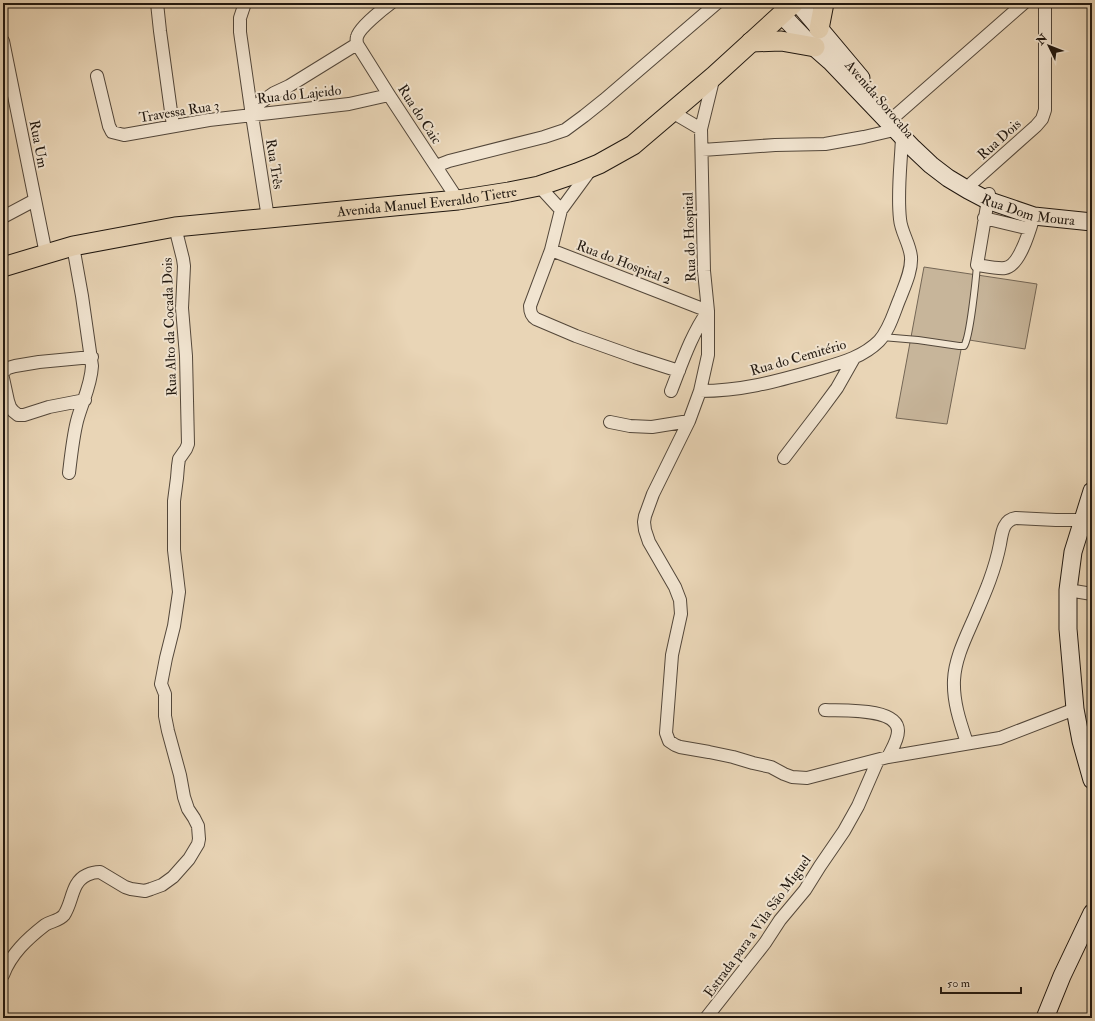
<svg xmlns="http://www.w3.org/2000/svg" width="1095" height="1021" font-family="'IM FELL Double Pica',serif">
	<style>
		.green { fill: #c7b59a; stroke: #746655 }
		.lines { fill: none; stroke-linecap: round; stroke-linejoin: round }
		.lane-casing { stroke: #53473a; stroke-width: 8 }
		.street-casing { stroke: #53473a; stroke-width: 14 }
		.secondary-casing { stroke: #211810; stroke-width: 19 }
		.primary-casing { stroke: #211810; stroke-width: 21 }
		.lane { stroke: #f1e4d0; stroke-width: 6 }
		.street { stroke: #f1e4d0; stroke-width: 12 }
		.secondary { stroke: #f1e4d0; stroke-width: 17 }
		.primary { stroke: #e9d5b6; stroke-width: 19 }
		.labels { text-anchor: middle; stroke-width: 4; stroke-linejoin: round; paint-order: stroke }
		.street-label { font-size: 14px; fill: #211810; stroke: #f1e4d0 }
	</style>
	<rect width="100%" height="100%" fill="#e9d5b6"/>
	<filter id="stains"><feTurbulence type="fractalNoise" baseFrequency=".005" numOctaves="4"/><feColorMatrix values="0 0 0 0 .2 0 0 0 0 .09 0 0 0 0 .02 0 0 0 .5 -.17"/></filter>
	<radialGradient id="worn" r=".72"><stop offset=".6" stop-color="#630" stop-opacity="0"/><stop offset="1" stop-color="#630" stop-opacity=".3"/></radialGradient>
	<path class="green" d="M924,267L1037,284L1025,349L963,339L947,424L896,418Z"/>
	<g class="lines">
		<g class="lane-casing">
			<path id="lane" d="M882,337L918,340L959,346H964C970,338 976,278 977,265"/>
		</g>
		<g class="street-casing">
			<path id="street" d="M157,3L160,31L173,126
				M245,3L240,18V32L251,109L268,218
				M391,3C383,9 359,28 357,37C356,40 357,41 357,44L389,95L458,200
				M3,41L46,254
				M97,76L109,126L112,132L124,135L209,120L349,104L389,95
				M714,76L701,129L704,271L708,311V355L700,391L689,421L653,494L645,516L644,522L645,530L649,542L675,587L680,600L681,614L672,655L666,733L669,741L675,745L680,747L709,752L733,757L753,763L771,767L784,774L792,777L807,778L888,757L1000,738L1075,709
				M251,109L274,93L289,86L357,44
				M672,112L701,129
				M894,117L1024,3
				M702,150L775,145L825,144L864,137L894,130
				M436,166L449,161L544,137L565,130L584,116L604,100L717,3
				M972,183L1036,126L1042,119L1045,110V3
				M539,186L561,210L551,250L530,306C530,312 531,316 536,319L576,336L635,357L679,371
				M989,194L977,265C984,266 998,269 1005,268C1020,266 1030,229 1034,216
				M561,210L591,169
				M3,217L35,200
				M984,218L1030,229
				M551,250L708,311
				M3,372L8,368L15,366L39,362L92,357
				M3,378L8,401L10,407L13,411L18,415H24L49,407L85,400
				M671,391C682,363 691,335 708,311
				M700,391C741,391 774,382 813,371C836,364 861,359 879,341C890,329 894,312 900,298C905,285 912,270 911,257C910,244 901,232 900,219C897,192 901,164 902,137
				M610,422L630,426L652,427L689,421
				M784,458L820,411L837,388L854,358
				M69,473C71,456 73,437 77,421C82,402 91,386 92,366L82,296L73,246
				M1068,590L1092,594
				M825,710C841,711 898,707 898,731C898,740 892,749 888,757
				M967,743C960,722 953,702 954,680C955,658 966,637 975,616C985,593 995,570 1000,544C1002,533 1003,520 1016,518L1056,520H1083
				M3,975C11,954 27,939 45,925C51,921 59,921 64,915C73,902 71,882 87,875C91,873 95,872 100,872L125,887L131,889L145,891L151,889L162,885L173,877L189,859L198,844L199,839L198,826L194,818L188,809L184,797L180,775L168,731L165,716V694L161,684L166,658L174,626L179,592L174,550V501L177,478L178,466L179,459L186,449L188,444L186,356L182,308L184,266L183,259L175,227
				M706,1018L765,943L780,920L805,890L820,866L844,831L858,806L878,760"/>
		</g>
		<g class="secondary-casing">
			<g id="secondary">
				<path d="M798,3L861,78"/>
				<path id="s1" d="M781,14L805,39L830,61L913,148L931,165L948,178L968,190L987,200L1034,216L1092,222"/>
				<path d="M1092,491L1073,552L1068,590V629L1075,709L1081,741L1092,780"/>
				<path d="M1045,1018L1062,976L1092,913"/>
			</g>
		</g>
		<g class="primary-casing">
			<g id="primary">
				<path d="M819,29L824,3"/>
				<path d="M751,42L781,41L815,47"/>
				<path id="s2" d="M3,267L46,254L73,246L175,227L394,206L458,200L509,192L539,186L577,173L599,164L633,145L714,76L794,3"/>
			</g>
		</g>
		<use href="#lane" class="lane"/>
		<use href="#street" class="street"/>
		<use href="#secondary" class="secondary"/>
		<use href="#primary" class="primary"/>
	</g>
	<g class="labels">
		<g class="street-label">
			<text transform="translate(299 94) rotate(-6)" y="5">Rua do Lajeido</text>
			<text transform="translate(880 99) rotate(49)" y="5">Avenida Sorocaba</text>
			<text transform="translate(179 111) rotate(-9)" y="5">Travessa Rua 3</text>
			<text transform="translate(420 114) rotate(57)" y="5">Rua do Caic</text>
			<text transform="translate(999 139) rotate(-42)" y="5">Rua Dois</text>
			<text transform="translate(39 144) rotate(79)" y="5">Rua Um</text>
			<text transform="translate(275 164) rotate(81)" y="5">Rua Três</text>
			<text dy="5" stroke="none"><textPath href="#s2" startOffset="430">Avenida Manuel Everaldo Tietre</textPath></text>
			<text dy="5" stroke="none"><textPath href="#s1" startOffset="322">Rua Dom Moura</textPath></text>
			<text transform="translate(689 237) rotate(-92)" y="5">Rua do Hospital</text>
			<text transform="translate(624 262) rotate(21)" y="5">Rua do Hospital 2</text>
			<text transform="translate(169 327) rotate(-92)" y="5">Rua Alto da Cocada Dois</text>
			<text transform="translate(798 357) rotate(-16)" y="5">Rua do Cemitério</text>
			<text transform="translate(757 926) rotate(-54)" y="5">Estrada para a Vila São Miguel</text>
		</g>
	</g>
	<rect width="1095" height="1021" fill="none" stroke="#e9d5b6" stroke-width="16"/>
	<rect x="4" y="4" width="1087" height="1013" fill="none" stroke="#211810" stroke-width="2"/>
	<rect x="8" y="8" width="1079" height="1005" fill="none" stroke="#211810"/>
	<g transform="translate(1049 46) rotate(313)" stroke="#f1e4d0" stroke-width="3" paint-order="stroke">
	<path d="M0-3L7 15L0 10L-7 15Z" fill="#211810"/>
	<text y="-6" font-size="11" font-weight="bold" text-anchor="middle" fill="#211810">N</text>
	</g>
	<path d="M941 987v6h80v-6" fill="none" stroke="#211810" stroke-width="2"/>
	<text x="947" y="987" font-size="12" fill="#211810" stroke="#f1e4d0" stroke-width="3" paint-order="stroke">50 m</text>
	<rect width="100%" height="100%" filter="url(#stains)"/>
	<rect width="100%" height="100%" fill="url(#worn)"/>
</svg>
